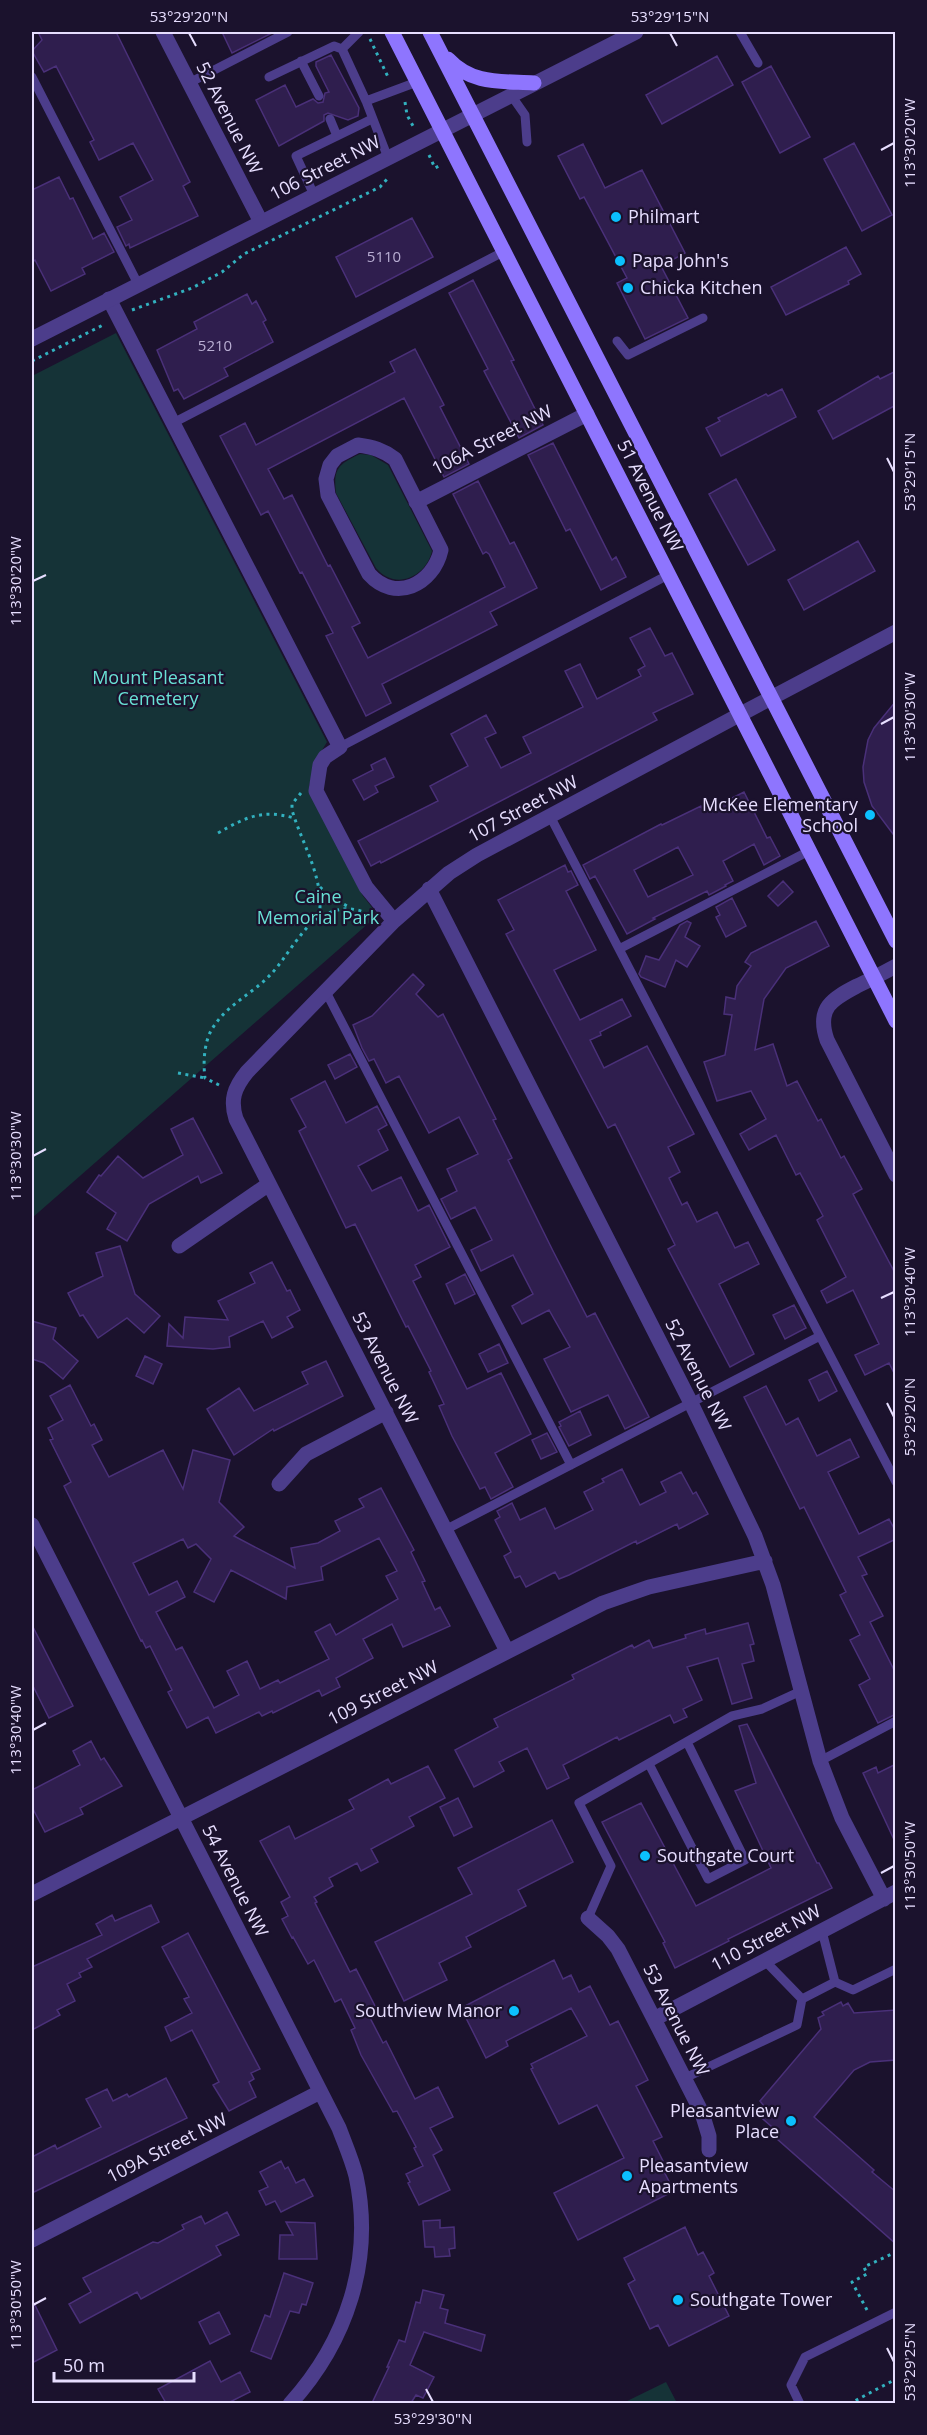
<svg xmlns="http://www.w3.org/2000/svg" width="927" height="2435" font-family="'Open Sans',sans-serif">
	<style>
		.green { fill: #153337 }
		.building { fill: #2f1e4e; stroke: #4a3079; stroke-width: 1.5; fill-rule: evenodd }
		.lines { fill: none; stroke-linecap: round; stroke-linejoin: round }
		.path { stroke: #32b1bf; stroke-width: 3; stroke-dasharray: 3 4.5; stroke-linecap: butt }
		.service { stroke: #4c3d8b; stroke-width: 9 }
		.minor { stroke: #4c3d8b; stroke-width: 15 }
		.tertiary { stroke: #4c3d8b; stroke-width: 15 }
		.secondary { stroke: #8e75fe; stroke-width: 15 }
		.ticks { fill: none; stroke: #e7deff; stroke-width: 2 }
		.poi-dot { fill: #0bc0fd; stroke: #1b122d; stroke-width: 2 }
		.labels { text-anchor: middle; stroke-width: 4.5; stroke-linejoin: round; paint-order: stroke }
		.number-label { font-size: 15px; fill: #b9aed3 }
		.street-label { font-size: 18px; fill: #e7deff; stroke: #1b122d }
		.poi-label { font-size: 18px; fill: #e7deff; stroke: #1b122d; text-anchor: start }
		.park-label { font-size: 18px; fill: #68e1d5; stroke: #1b122d }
		.neatline { fill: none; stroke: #e7deff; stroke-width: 2 }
		.ticks-label { font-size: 15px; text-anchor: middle; fill: #e7deff }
	</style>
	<rect width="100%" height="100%" fill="#1b122d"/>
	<path class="green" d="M116,333L327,742L316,760L309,786L363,896L378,915L32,1218V376Z
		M360,454L371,455L388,465L432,551C426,577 395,591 376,568L336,493C333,468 339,464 360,454Z
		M666,2382L677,2403H623Z"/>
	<path class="building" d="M38,32H116L190,182L183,186L198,216L130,248L129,244L126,246L117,227L132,220L120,197L153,180L133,143L99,160L90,142L94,140L56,66L44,72L32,51L42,40Z
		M222,32H274L232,53Z
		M331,55L359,108L358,116L348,120L328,113L324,115V121L279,146L256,100L285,85L296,107L313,99L318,103L323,102L325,93L329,92L316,66V62Z
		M717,56L733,85L662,124L646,95Z
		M771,66L810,137L780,153L742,82Z
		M854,143L892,215L862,231L824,159Z
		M583,144L605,188L642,170L685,253L661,266L688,318L645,339L617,283L627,278L584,197L580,199L558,156Z
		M59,177L70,199L73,198L93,239L104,233L114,252L82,268L85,274L51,291L35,260L32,262V190Z
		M412,218L433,257L356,297L336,257Z
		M846,247L861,274L848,281L849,284L786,315L771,287Z
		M473,280L514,360L511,361L543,425L519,438L484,371L488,369L449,293Z
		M247,294L252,304L256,301L266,320L263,322L273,342L224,368L228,376L184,399L178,389L174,391L157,350L197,329L194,322Z
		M415,349L444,405L440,407L469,464L444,477L404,398L268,469L284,499L292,495L328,566L330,565L360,623L352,627L368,658L505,587L489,554L486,552L483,554L453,494L478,481L510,544L514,542L537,588L490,612L497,625L382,684L391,703L366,716L326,636L333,633L302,572L300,573L268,511L261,515L220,436L245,423L256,445L395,372L390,362Z
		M896,371V405L833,439L818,411L878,376L880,379Z
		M782,389L796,417L721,456L706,428L720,421L718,418L766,394L768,396Z
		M553,443L612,560L616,557L626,577L601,590L570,529L566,531L528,455Z
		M736,479L775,550L748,565L709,494Z
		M858,541L875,571L804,610L788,580Z
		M650,628L665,656L672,653L693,694L653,713L657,720L381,863L380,861L371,866L358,841L438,801L430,786L468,766L451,734L486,715L496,733L485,738L501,768L531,753L523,737L583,707L565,671L580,664L597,699L641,676L638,670L645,666L630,638Z
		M896,701V838L872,806L864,782L863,767L868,740L874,728Z
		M385,758L394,777L375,786L378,792L364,800L353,780L373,770L371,765Z
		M744,792L767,838L770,837L780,856L764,865L754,844L723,861L733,881L725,885L726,886L709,895L707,891L653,918L655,919L627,934L595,876L590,879L583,865L661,824L662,825L701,806L704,812ZM678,847L693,875L648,897L634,870Z
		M565,865L568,872L571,871L578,885L566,891L596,950L554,970L580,1020L622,999L631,1016L600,1032L601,1035L590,1040L604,1068L647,1046L694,1134L668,1147L680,1172L669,1178L682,1205L687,1202L697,1222L717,1212L735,1248L748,1242L759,1264L719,1284L754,1354L730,1367L668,1249L675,1245L615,1124L608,1128L506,934L514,930L498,900Z
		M783,881L793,892L778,906L768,896Z
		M732,898L746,926L726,937L716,917L720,915L716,907Z
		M687,921L691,923L685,937L700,946L687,967L676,960L665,987L641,977L639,974L646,956L659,960L680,925Z
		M816,921L829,946L786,968L764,999L755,1050L773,1044L787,1086L797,1081L818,1121L821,1119L841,1158L844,1156L862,1189L853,1194L896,1275V1377L889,1363L865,1375L855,1355L879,1344L853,1290L827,1303L821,1291L846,1277L817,1220L823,1216L800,1173L796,1175L776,1135L749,1150L740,1134L766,1119L751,1091L717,1101L704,1062L725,1055L732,1015L724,1014L726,997L735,999L737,986L751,966L745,962L751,953Z
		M413,974L424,985L416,994L438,1017L443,1014L496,1119L493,1120L512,1158L508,1160L553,1251L587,1317L595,1313L649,1417L625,1429L608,1395L571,1412L544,1359L570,1347L549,1310L522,1324L512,1306L533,1294L513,1255L481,1271L471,1250L492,1240L475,1207L451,1219L441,1199L457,1191L447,1169L478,1154L459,1117L429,1133L399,1076L386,1083L374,1059L369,1061L362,1048L353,1025L372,1016Z
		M350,1054L357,1067L335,1079L328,1065Z
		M325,1081L346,1123L377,1106L387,1125L378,1130L388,1150L358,1166L372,1191L401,1177L418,1211L429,1205L450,1247L415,1265L421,1277L413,1281L467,1389L501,1373L531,1434L495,1453L513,1487L491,1499L485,1487L480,1489L452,1436L439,1406L444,1404L429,1372L431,1371L408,1326L406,1327L355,1224L346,1228L299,1131L306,1127L291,1099Z
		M193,1118L222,1173L201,1183L198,1176L149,1204L127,1241L107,1229L116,1213L87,1192L99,1175L101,1176L118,1156L143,1178L183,1155L171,1129Z
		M120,1246L135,1294L160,1316L144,1333L127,1318L98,1338L83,1315L80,1316L68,1293L103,1276L96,1253Z
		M272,1262L287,1291L290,1290L300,1310L287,1317L293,1327L272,1338L263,1321L229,1337L230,1347L213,1349L167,1346L169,1324L183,1338L185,1317L228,1320L218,1301L255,1283L250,1273Z
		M465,1274L475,1294L455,1304L446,1284Z
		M794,1305L806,1328L785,1339L773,1315Z
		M32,1321L56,1328L53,1339L78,1361L63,1379L44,1363L32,1359Z
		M499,1344L508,1363L488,1372L479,1354Z
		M145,1356L162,1364L153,1384L136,1376Z
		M326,1361L343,1396L274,1431L273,1429L234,1455L207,1409L239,1388L254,1411L308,1384L302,1372Z
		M827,1371L837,1391L819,1401L809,1380Z
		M70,1385L91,1426L94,1424L102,1440L92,1445L109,1477L163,1450L183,1489L193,1450L230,1460L219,1502L244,1527L234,1536L295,1568L291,1548L318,1543L340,1531L335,1521L364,1507L359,1499L381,1488L414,1550L411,1552L425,1581L422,1582L435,1610L440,1607L450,1626L403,1647L392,1624L363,1639L373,1658L336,1678L340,1687L322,1696L319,1690L273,1713L272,1711L262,1716L259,1712L216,1733L208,1717L187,1728L168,1692L172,1690L150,1646L146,1648L142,1640L141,1641L64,1486L71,1482L50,1440L53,1439L48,1428L63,1420L50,1396ZM379,1538L397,1571L386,1576L398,1599L336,1635L330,1624L315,1632L329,1659L280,1683L278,1680L260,1689L247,1661L227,1671L239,1695L214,1708L182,1647L176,1650L156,1612L185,1597L177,1581L149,1595L133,1563L183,1539L188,1548L196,1544L211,1559L194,1592L214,1602L231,1570L286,1599L287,1587L323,1580L321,1567Z
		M766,1386L786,1425L798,1418L817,1456L850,1439L859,1457L828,1472L859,1534L889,1519L896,1532V1539L858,1557L867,1574L862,1576L883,1616L870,1622L896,1674V1714L878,1723L859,1685L870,1679L850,1640L860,1635L840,1595L846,1592L804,1507L800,1509L744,1397Z
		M580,1411L591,1435L569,1446L559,1427L561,1426L559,1422Z
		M547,1433L557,1452L541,1459L532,1440Z
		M622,1469L640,1505L666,1492L661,1482L681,1472L693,1494L696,1492L708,1514L679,1529L677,1524L637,1544L636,1541L569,1575L559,1579L555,1572L526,1587L520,1576L515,1578L504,1556L511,1552L495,1520L500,1517L497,1511L512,1503L520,1520L545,1508L555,1529L593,1510L584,1492L604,1482L602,1479Z
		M748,1623L754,1644L750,1645L754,1661L742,1664L752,1698L732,1704L718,1658L687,1667L702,1700L683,1709L687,1717L674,1723L670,1715L619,1740L617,1737L563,1765L569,1778L547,1789L527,1748L499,1762L504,1771L474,1787L455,1750L498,1727L494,1719L574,1679L572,1675L632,1645L634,1648L649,1640L653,1648L686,1638L685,1635L705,1629L706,1634Z
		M32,1625L73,1706L49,1718L32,1684Z
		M747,1724L817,1863H819L832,1888L728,1939L729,1941L675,1968L663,1943L665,1942L602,1822L641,1803L696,1906L771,1868L735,1791L756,1783L739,1726Z
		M91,1741L101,1760L104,1758L122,1786L80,1808L83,1814L45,1832L32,1807V1790L80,1765L73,1751Z
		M896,1764V1844L863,1773L876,1767L878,1773Z
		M428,1766L445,1798L409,1817L414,1826L371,1849L378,1862L361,1871L357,1863L329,1878L333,1886L314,1897L317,1902L315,1903L350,1972L356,1969L375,2006L366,2010L383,2043L386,2041L415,2099L438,2087L453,2117L430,2128L442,2150L433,2155L450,2190L419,2205L408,2183L410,2182L406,2174L423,2166L414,2148L416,2147L397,2111L393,2112L361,2055L351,2030L355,2028L341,1999L335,2002L314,1960L308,1964L293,1937L292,1938L282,1919L288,1916L281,1902L290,1897L260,1841L289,1826L295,1839L354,1809L349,1800L388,1779L391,1784Z
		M458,1798L472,1827L454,1836L440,1807Z
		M552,1820L573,1862L518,1890L526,1906L466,1937L471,1947L439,1963L447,1980L404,2001L375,1942L472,1894L458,1868Z
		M151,1905L159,1922L87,1959L92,1967L79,1973L81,1977L67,1984L75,2001L57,2010L60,2015L32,2030V1967L102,1935L96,1924L112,1915L115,1921Z
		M188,1933L260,2069L251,2073L254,2079L249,2082L256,2097L229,2111L213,2085L219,2082L192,2030L171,2041L165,2027L192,2013L184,1999L189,1997L162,1947Z
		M554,1960L563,1979L571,1975L579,1992L590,1986L610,2025L618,2021L648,2080L636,2086L662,2137L653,2141L663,2161L659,2162L674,2191L578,2240L554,2193L624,2158L597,2105L559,2124L531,2069L533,2068L531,2064L587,2036L571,2008L506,2041L508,2046L486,2058L461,2008Z
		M841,2002L843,2006L848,2003L854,2013L896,2010V2060L870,2062L854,2070L814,2117L874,2170L872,2172L896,2192V2244L776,2138L777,2136L769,2129L772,2127L757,2114L764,2106L760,2101L821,2029L818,2018L824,2015L822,2012Z
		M166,2078L187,2118L32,2193V2157L55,2145L57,2149L101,2127L86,2099L107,2089L113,2101L127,2094L129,2097Z
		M281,2161L285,2169L288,2167L296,2183L304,2179L313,2196L281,2212L275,2201L266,2205L259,2191L268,2187L260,2172Z
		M227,2212L239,2235L216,2246L221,2255L141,2299L137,2292L80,2323L69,2304L91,2292L83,2278L153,2242L158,2243L184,2229L182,2225L201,2216L205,2224Z
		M440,2220V2228L454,2227L455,2248L449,2249L450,2256L435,2257L434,2247H425L423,2221Z
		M286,2222L315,2223L317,2259H279L280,2235H293Z
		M685,2227L698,2255L703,2252L714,2273L709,2276L729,2316L669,2346L658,2325L650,2329L628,2284L635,2280L624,2258Z
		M284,2273L313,2283L306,2305L302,2304L299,2313L290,2311L271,2359L251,2351L265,2315L270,2317Z
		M423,2290L444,2295L440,2308L448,2310L445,2323L485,2335L481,2351L424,2332L410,2365L434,2377L423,2398L416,2395L411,2403H372L389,2367H387L399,2340L405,2342L416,2302L420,2303Z
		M32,2299L57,2350L32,2363Z
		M219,2312L230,2334L210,2344L199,2322Z
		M210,2361L221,2382L240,2372L250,2392L228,2403H166L158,2389Z"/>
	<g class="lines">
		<path class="path" d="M370,39L389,79
			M405,102L407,115L413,126
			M429,155L435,168L441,165
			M132,310L192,288L222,272L244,254L380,187L388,178
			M32,361L105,324
			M301,793L292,804V810C303,847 325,878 319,918
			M218,833C246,817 262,809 294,818
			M320,887L332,898L349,907
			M178,1073L205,1078
			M219,1085L205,1078C203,1063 204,1042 212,1029C227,1004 253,994 272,973C286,958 303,926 320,917C336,909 347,906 364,912
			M867,2310L852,2282L867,2274L864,2267L896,2252
			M849,2404L896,2379"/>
		<path class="service" d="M740,32L758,63
			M342,49L359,32
			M301,61L319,96
			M32,77L138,284
			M269,77L334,46L342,49L366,101
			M189,83L288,32
			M511,95L525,115L527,142
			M330,119L337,136
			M388,158L366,101L417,82
			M314,195L296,156L372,119
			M617,341L628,355L703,318
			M173,423L503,252
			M340,747L668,575
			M550,816L820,1336
			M619,949L809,851
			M325,990L571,1465
			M445,1530L820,1336L896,1482
			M820,1761L896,1721
			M649,1764L708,1879L745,1860L687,1742
			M588,1918L611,1866L579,1803L732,1716L762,1709L801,1691
			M822,1931L835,1982
			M765,1961L802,1999
			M835,1982L853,1990L896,1969
			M802,1999L835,1982
			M685,2078L797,2025L802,1999
			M800,2404L791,2385L805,2357L896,2312"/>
		<path class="minor" d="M163,32L261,222
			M109,299L340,747L325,757L320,765L316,791L366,887L394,921
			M358,445C373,447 383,450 395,459L441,550C433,585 395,603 369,574L328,495L326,479L330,465L337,456Z
			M416,502L587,414
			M429,889L691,1403L755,1536L773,1585L820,1761L842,1818L884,1899
			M896,966C883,973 870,980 857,986C832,999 816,1008 827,1040L896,1175
			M179,1246L269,1184
			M279,1484L306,1454L386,1412
			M32,1525L339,2128C345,2144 352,2160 356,2176C374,2260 347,2341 290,2404
			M507,1651L236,1119C230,1100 234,1088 247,1072L394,921L449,873L477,855L739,715
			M32,1894L603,1603L649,1587L765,1561
			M588,1918L608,1936L618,1949L654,2019L702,2113L709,2136V2150
			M654,2019L896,1892
			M32,2240L320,2092"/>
		<path class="tertiary" d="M32,339L636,32
			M739,715L896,632"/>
		<path class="secondary" d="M392,32L896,1021
			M430,32L896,941
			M448,59C472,85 502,81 534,83"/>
	</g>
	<path class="ticks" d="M189,33L196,46M670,33L677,46M881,150L894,143M887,458L894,472M33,581L46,575M881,724L894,717M33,1156L46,1149M881,1298L894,1292M887,1403L894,1417M33,1730L46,1723M881,1873L894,1866M33,2305L46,2298M887,2348L894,2362M426,2389L433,2402"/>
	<g class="poi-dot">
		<circle cx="616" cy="217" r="6"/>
		<circle cx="620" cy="261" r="6"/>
		<circle cx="628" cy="288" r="6"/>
		<circle cx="870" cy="815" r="6"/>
		<circle cx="645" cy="1856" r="6"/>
		<circle cx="514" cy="2011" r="6"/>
		<circle cx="791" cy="2121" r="6"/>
		<circle cx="627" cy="2176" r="6"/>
		<circle cx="678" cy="2300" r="6"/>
	</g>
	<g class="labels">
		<g class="number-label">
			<text x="384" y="262">5110</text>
			<text x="215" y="351">5210</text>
		</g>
		<g class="street-label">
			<text transform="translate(229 118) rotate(63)" y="6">52 Avenue NW</text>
			<text transform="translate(325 168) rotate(-27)" y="6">106 Street NW</text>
			<text transform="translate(492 440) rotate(-27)" y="6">106A Street NW</text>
			<text transform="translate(650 496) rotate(63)" y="6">51 Avenue NW</text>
			<text transform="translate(523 809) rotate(-28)" y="6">107 Street NW</text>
			<text transform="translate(385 1368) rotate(63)" y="6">53 Avenue NW</text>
			<text transform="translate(698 1375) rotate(63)" y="6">52 Avenue NW</text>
			<text transform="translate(383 1693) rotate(-27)" y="6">109 Street NW</text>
			<text transform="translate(235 1881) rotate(63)" y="6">54 Avenue NW</text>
			<text transform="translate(766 1938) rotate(-28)" y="6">110 Street NW</text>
			<text transform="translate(676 2020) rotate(63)" y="6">53 Avenue NW</text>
			<text transform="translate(167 2148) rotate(-27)" y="6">109A Street NW</text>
		</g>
		<g class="poi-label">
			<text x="628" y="223">Philmart</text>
			<text x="632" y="267">Papa John's</text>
			<text x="640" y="294">Chicka Kitchen</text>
			<text x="858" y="811" text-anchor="end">McKee Elementary<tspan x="858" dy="21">School</tspan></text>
			<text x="657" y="1862">Southgate Court</text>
			<text x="502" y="2017" text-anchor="end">Southview Manor</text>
			<text x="779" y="2117" text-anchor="end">Pleasantview<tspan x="779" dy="21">Place</tspan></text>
			<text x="639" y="2172">Pleasantview<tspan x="639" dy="21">Apartments</tspan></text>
			<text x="690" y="2306">Southgate Tower</text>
		</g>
		<g class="park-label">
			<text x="158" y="684">Mount Pleasant<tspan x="158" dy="21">Cemetery</tspan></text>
			<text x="318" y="903">Caine<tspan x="318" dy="21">Memorial Park</tspan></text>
		</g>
	</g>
	<rect width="927" height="2435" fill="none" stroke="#1b122d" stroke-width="66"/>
	<path d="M54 2372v9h140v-9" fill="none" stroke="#e7deff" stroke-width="3"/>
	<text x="63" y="2372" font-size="18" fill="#e7deff" stroke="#1b122d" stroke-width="4.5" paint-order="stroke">50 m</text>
	<rect x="33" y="33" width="861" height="2369" class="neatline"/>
	<g class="ticks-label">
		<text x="189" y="22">53°29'20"N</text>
		<text x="670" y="22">53°29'15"N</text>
		<text transform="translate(910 143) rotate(-90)" y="5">113°30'20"W</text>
		<text transform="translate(910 472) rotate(-90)" y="5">53°29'15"N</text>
		<text transform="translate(16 581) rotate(-90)" y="5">113°30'20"W</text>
		<text transform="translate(910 717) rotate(-90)" y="5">113°30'30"W</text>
		<text transform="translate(16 1156) rotate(-90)" y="5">113°30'30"W</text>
		<text transform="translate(910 1292) rotate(-90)" y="5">113°30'40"W</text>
		<text transform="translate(910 1417) rotate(-90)" y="5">53°29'20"N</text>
		<text transform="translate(16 1730) rotate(-90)" y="5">113°30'40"W</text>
		<text transform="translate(910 1866) rotate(-90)" y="5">113°30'50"W</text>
		<text transform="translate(16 2305) rotate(-90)" y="5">113°30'50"W</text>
		<text transform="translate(910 2362) rotate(-90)" y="5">53°29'25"N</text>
		<text x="433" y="2424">53°29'30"N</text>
	</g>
</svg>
